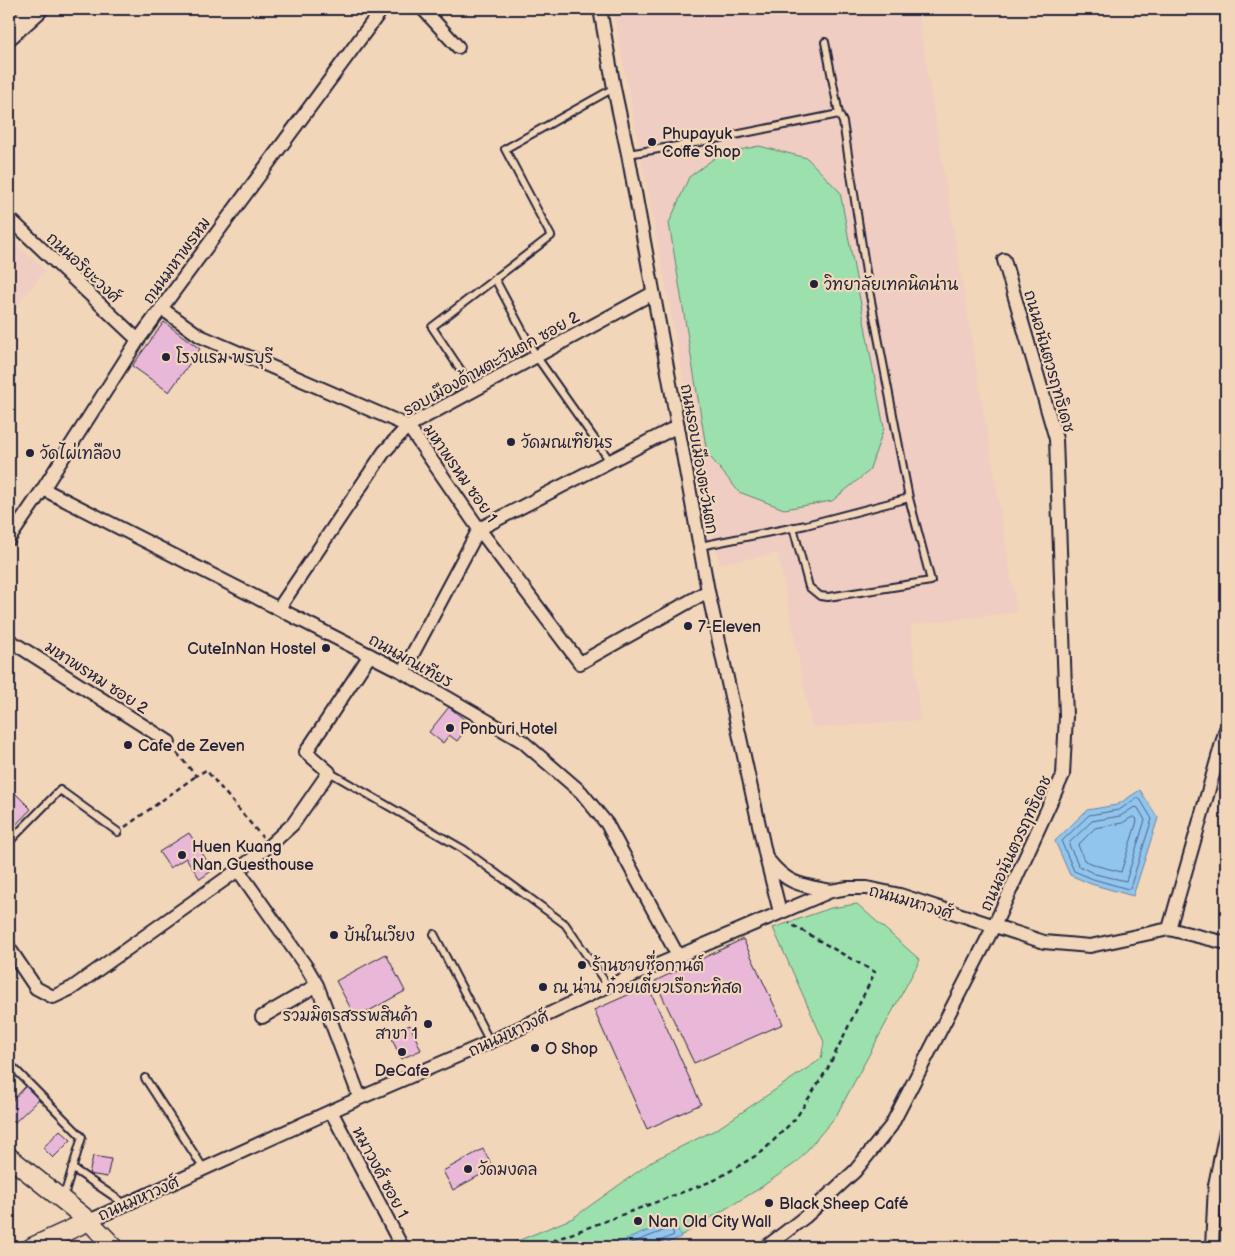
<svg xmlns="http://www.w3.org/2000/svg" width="1235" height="1256" font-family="'Balsamiq Sans','Playpen Sans Thai',sans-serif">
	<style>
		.built { fill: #efcdc2 }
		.green { fill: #9ce1ad; stroke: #5f8274 }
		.water { fill: #91c5ee; stroke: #6584a6 }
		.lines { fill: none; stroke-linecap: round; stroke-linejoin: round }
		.shore { stroke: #4e6383; stroke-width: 1 }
		.building { fill: #e9b8d8; stroke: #22223b }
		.service-casing { stroke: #22223b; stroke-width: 10 }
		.minor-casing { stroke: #22223b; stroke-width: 16 }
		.secondary-casing { stroke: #22223b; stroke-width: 21 }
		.primary-casing { stroke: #22223b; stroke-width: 24 }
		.path { stroke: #22223b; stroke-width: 2.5; stroke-dasharray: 5 4; stroke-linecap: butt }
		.service { stroke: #f2d6b9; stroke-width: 6 }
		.minor { stroke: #f2d6b9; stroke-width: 12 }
		.secondary { stroke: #f2d6b9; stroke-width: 18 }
		.primary { stroke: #f2d6b9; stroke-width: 20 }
		.poi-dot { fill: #22223b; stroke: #f2d6b9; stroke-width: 2 }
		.labels { text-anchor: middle; stroke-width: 4.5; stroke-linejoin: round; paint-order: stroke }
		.poi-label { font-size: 16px; fill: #22223b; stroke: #f2d6b9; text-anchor: start }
		.street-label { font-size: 16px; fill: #22223b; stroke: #f2d6b9 }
	</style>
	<rect width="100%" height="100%" fill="#f2d6b9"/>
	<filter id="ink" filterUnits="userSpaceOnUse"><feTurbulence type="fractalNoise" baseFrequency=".02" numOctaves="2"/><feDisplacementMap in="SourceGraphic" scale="10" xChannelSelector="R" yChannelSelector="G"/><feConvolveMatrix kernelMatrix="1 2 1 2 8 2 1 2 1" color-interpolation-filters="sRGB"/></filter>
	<g filter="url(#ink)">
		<path class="built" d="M613,9H914L918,15L1017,612L911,625L920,720L812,728L778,553L719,564Z
			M9,238L45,270L9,316Z"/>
		<path class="green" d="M759,146L807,158L840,192L884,428L869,471L832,501L784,509L739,492L707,453L669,223L689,177L720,154Z
			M857,904L920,960L836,1116L797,1162L757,1190L684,1234L651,1247H503L573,1218L654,1160L717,1129L821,1059L824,1042L773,928L831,908Z"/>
		<path class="water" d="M1140,790L1158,818L1133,896L1091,884L1070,875L1055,841L1087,810L1117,805Z
			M674,1220L681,1237L658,1247H608Z"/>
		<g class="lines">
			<path class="shore" d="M1137,798L1140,799L1152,819L1130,888L1128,889L1093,879L1074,871L1062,843V841L1089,815L1119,810Z
				M1135,807L1138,808L1145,820L1126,881L1095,874L1079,866L1069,845L1070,842L1092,821L1120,816Z
				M1133,817L1136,818L1137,821L1121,872L1098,866L1084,860L1078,845L1095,828L1122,823Z
				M621,1247L671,1228L674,1235L660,1241L658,1247"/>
		</g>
		<path class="building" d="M164,322L200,349L169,392L132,366Z
			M449,707L470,724L457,741L449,735L443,743L429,732Z
			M9,787L31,809L9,832Z
			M189,833L213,870L200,879L186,858L170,868L159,852Z
			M743,939L783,1024L694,1063L655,981Z
			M386,954L405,991L356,1018L336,981Z
			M648,986L701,1104L647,1129L594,1010Z
			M410,1025L421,1050L401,1059L390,1034Z
			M26,1086L39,1099L15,1122L9,1116V1104Z
			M60,1130L71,1140L53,1158L43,1148Z
			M483,1149L493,1168L453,1190L443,1171Z
			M93,1156L111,1159L107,1177L89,1174Z
			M352,1240L355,1247H336Z"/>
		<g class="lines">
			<g class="service-casing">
				<path id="service" d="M628,154L695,143L839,114
					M495,279L536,356L610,461
					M474,390L432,327L551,236L505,149L614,88
					M793,527L809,587L820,596L828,597L931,581L909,498L868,285L843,122L839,114L825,42
					M700,546L806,525L909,498
					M329,772L463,849L565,924L608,986
					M9,842L60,790L118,832
					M434,934L490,1042
					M9,1069L14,1068L82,1137L63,1199
					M145,1078L204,1169
					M72,1168L125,1204"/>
			</g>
			<g class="minor-casing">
				<path id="minor" d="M423,9L458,47
					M600,9L614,88L628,154L708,591L766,857L780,912
					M9,218L138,340
					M161,308L200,336L408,426L479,529L580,663L708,591
					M43,489L403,672L522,741L581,792L607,824L678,956
					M9,539L43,489L138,340L382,9
					M279,608L384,452L408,426L653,293
					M9,640L169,742
					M403,672L479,529L678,426
					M769,861C788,885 802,885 831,891
					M238,870L307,968L317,985L360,1098
					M1169,929L1226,729
					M9,948L36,988L53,997L72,988L238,870L269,846L293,824L329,772L306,752L370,655
					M262,1017L317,985
					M331,1111L402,1247
					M89,1221L360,1098L490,1042L608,986L831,891L848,888H867L900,895L1044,942L1090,946L1169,929L1226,943
					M766,1247L805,1217L855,1171L891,1126L994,926L1063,775L1066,716L1056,439L1004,260
					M1212,1247L1215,1185L1226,1131"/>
			</g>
			<g class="secondary-casing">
				<path id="secondary" d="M9,1157L89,1221L114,1247
					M32,1247L89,1221"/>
			</g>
			<g class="primary-casing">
				<path id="primary" d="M9,34L37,9"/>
			</g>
			<path class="path" d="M177,753L196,776L206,770L262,837
				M125,827L196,776
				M536,1247L715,1180L762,1152L796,1118L828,1068L875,972L846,956L789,923"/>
			<use href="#service" class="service"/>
			<use href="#minor" class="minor"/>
			<use href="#secondary" class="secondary"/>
			<use href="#primary" class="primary"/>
		</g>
	</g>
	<g class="poi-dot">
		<circle cx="652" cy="142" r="5"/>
		<circle cx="814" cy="284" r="5"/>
		<circle cx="166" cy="357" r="5"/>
		<circle cx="511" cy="442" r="5"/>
		<circle cx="30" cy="453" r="5"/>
		<circle cx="688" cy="626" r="5"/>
		<circle cx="326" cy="648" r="5"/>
		<circle cx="450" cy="728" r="5"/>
		<circle cx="128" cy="745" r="5"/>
		<circle cx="182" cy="855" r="5"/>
		<circle cx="334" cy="935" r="5"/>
		<circle cx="582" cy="965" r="5"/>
		<circle cx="543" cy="987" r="5"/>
		<circle cx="428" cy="1024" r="5"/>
		<circle cx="535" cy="1048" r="5"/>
		<circle cx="402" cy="1052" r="5"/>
		<circle cx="468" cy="1169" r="5"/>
		<circle cx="769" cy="1203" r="5"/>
		<circle cx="638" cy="1221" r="5"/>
	</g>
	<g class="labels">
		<g class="poi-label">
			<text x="662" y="139">Phupayuk<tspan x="662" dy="18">Coffe Shop</tspan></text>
			<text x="824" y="290">วิทยาลัยเทคนิคน่าน</text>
			<text x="176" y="363">โรงแรม พรบุรี</text>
			<text x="521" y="448">วัดมณเฑียนร</text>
			<text x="40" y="459">วัดไผ่เทลือง</text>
			<text x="698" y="632">7-Eleven</text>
			<text x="316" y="654" text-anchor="end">CuteInNan Hostel</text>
			<text x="460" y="734">Ponburi Hotel</text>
			<text x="138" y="751">Cafe de Zeven</text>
			<text x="192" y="852">Huen Kuang<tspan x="192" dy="18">Nan Guesthouse</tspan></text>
			<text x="344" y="941">บ้นในเวียง</text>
			<text x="592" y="971">ร้านชายชื่อกานต์</text>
			<text x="553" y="993">ณ น่าน ก๋วยเตี๋ยวเรือกะทิสด</text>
			<text x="418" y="1021" text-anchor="end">รวมมิตรสรรพสินค้า<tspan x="418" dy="18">สาขา 1</tspan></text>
			<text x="545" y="1054">O Shop</text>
			<text x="402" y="1076" text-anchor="middle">DeCafe</text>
			<text x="478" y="1175">วัดมงคล</text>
			<text x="779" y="1209">Black Sheep Café</text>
			<text x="648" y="1227">Nan Old City Wall</text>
		</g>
		<g class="street-label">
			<text transform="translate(176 260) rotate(-54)" y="6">ถนนมหาพรหม</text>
			<text transform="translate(84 267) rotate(43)" y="6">ถนนอริยะวงศ์</text>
			<text transform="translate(1050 361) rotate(74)" y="6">ถนนอนันตวรฤทธิเดช</text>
			<text transform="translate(491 363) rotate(-29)" y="6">รอบเมืองด้านตะวันตก ซอย 2</text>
			<text transform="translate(700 459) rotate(80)" y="6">ถนนรอบเมืองตะวันตก</text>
			<text transform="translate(461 473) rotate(55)" y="6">มหาพรหม ซอย 1</text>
			<text transform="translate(411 660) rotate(29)" y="6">ถนนมณเฑียร</text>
			<text transform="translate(97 677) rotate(33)" y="6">มหาพรหม ซอย 2</text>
			<text transform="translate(1015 843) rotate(-65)" y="6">ถนนอนันตวรฤทธิเดช</text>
			<text transform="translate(911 901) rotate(16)" y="6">ถนนมหาวงศ์</text>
			<text transform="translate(508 1033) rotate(-25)" y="6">ถนนมหาวงศ์</text>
			<text transform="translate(381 1172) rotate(62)" y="6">หมาวงศ์ ซอย 1</text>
			<text transform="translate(138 1198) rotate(-24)" y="6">ถนนมหาวงศ์</text>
		</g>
	</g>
	<rect width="1235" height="1256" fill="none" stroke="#f2d6b9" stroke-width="30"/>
	<rect x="15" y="15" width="1205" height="1226" fill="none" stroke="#22223b" stroke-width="2" filter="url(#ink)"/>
</svg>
